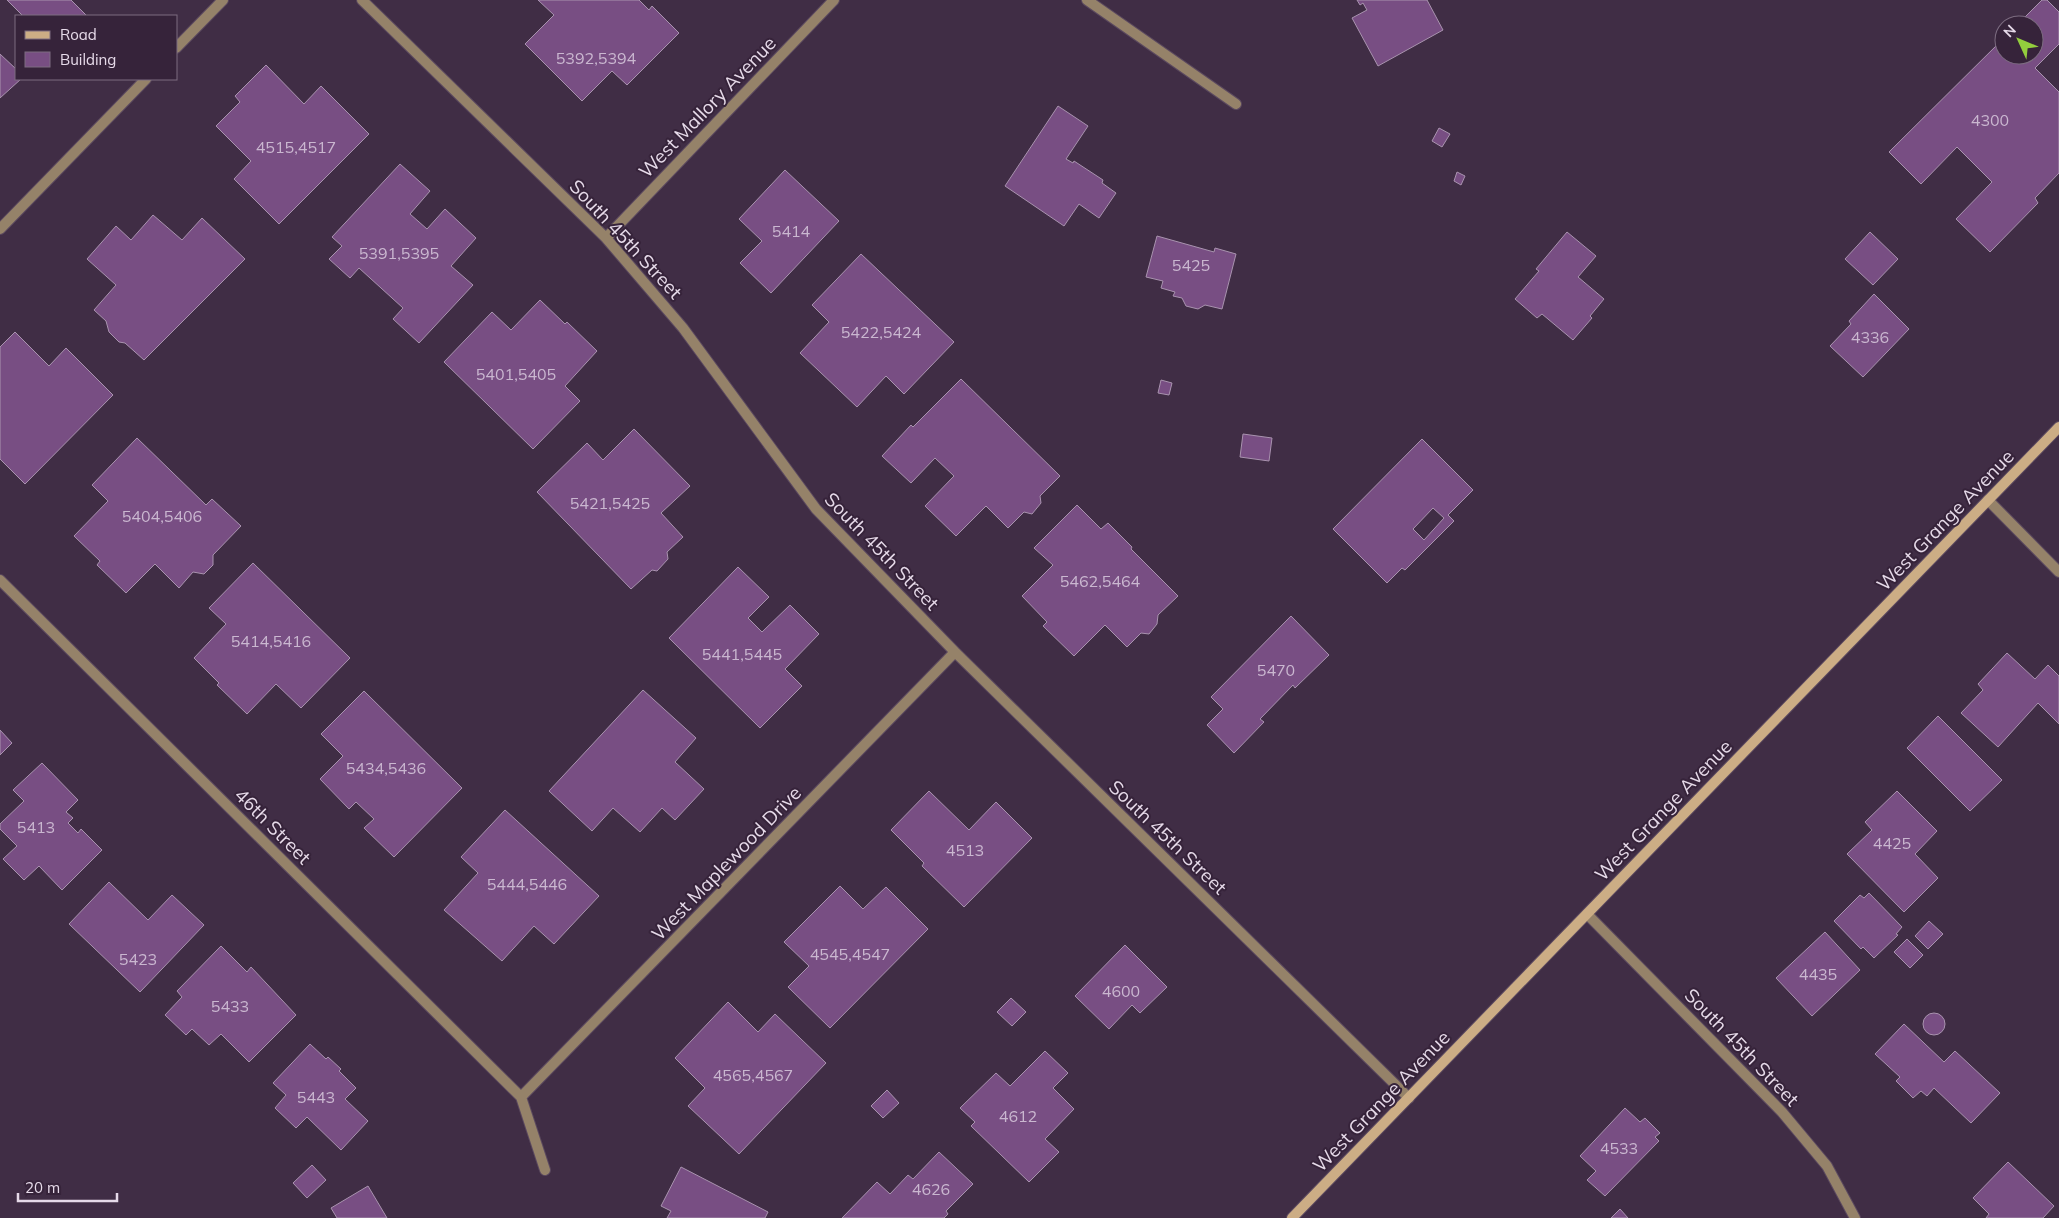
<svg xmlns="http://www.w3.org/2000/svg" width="2059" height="1218" font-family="Mulish,sans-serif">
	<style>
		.building { fill: #784e83; stroke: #a993af; fill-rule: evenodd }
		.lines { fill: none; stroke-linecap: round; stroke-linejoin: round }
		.street-casing { stroke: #5b495f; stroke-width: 12 }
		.secondary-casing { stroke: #5b495f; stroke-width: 12 }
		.street { stroke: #958269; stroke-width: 10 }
		.secondary { stroke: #ccad85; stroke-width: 10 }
		.labels { text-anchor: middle; stroke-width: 4; stroke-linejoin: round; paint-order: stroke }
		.number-label { font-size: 16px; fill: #cab7d0 }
		.street-label { font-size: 19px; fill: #e6dae9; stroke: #36233a }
	</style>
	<rect width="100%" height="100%" fill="#402d45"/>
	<path class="building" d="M7,0H71L87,16H23Z
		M538,0H639L649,10L652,6L679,33L627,85L612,71L582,101L525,44L554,15Z
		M1357,0H1427L1443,30L1378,66L1352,18L1367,10L1363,3L1360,5Z
		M2042,0H2047L2059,12V44L2035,68L2059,92V173L2035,198L2038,203L1990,252L1956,219L1992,182L1957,147L1921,184L1889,152L2004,38V55H2034V25H2017Z
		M0,54L16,69V79H21L0,98Z
		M266,65L304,104L321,86L369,134L279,224L234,179L251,161L216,126L240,102L235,96Z
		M1058,106L1088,126L1066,159L1073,163L1074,161L1103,180L1102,183L1116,193L1099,218L1079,204L1064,226L1005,186Z
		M1439,128L1450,134L1442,147L1432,141Z
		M400,164L430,191L410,214L427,229L445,209L476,238L451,266L473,285L419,343L393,319L403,308L359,268L350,278L329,259L342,246L332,237Z
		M785,170L839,221L771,293L740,263L762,241L739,219Z
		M1457,172L1465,176L1461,185L1454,181Z
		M153,215L182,240L202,218L245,259L144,360L125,343L119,342L109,332L106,321L94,310L116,285L87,259L116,226L131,240Z
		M1567,232L1596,256L1578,277L1604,299L1590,316L1592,318L1573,340L1542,314L1537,318L1515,299L1539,271L1536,269Z
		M1870,232L1898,259L1873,285L1845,259Z
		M1157,236L1214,252L1215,248L1236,254L1222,309L1205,305L1198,309L1186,306L1182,298L1173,296L1175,292L1161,288L1163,281L1146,277Z
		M861,254L954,342L904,394L886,376L857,407L800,353L829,322L812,305Z
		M1874,294L1909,329L1863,377L1830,346L1851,324L1849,321Z
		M540,300L565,324L567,322L597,351L565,386L580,401L533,449L444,362L492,312L511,330Z
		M15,332L49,366L66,348L113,395L25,484L0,459V347Z
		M961,379L1060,476L1040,496L1041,503L1032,514L1024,512L1008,528L986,506L956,536L925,506L954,476L935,458L911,483L882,456L911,425L913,427Z
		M1161,380L1172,383L1169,395L1158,393Z
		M634,429L690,486L661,513L683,537L667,552L668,559L657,571L652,570L631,589L537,492L587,443L603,460Z
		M1243,434L1272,438L1269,461L1240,457Z
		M137,438L206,505L212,499L241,526L213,555V565L204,574L193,572L179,588L155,564L126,593L97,565L100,561L74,536L108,501L92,485Z
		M1422,439L1473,490L1448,515L1454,521L1405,570L1402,568L1387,583L1333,529ZM1433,508L1444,518L1424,540L1413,529Z
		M1077,505L1101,529L1108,523L1132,547L1131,549L1178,596L1158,615L1157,624L1149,634L1141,633L1127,647L1105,625L1074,656L1043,626L1047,622L1022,596L1053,565L1034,548Z
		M253,563L350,658L301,708L276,684L247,714L217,685L219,683L194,658L226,624L209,608Z
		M738,567L769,597L748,618L762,632L790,605L819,634L785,669L802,686L760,728L669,638Z
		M1291,616L1329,655L1295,688L1293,685L1260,719L1264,722L1234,753L1207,725L1223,709L1211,697Z
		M2007,653L2035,679L2048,665L2059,676V724L2038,703L1998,747L1961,713L1983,690L1978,684Z
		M643,690L696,738L675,762L704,789L675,820L662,808L640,832L613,808L592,831L549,791Z
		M364,691L462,788L394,857L364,828L374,819L356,802L349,809L320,779L343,756L321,734Z
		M1938,716L2002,780L1970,811L1907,748Z
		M0,730L12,743L0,755Z
		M42,763L78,800L66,812L73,818L68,823L78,833L81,829L102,850L62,890L39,866L24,880L3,859L17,846L0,829V824L24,801L13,790Z
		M929,791L969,830L996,802L1032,838L964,907L922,866L924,863L891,830Z
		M1897,791L1937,831L1915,854L1938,878L1904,912L1847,854L1872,830L1865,822Z
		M505,810L599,896L554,944L534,926L502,961L444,910L478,873L461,857Z
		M109,882L148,920L172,895L204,925L140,992L69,924Z
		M840,886L863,909L886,887L928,929L830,1028L788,987L809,966L784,942Z
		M1869,893L1902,927L1896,934L1898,935L1874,958L1863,947L1861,949L1834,921L1860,895L1864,898Z
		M1929,921L1943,934L1928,949L1915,936Z
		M1825,932L1860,970L1812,1016L1776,978Z
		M1907,939L1923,955L1910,968L1894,952Z
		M1125,945L1167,987L1140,1013L1132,1005L1109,1029L1075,996Z
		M221,946L247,972L251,967L296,1015L249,1062L221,1034L209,1045L192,1029L186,1035L165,1015L182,997L177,991Z
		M1011,998L1026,1012L1012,1026L997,1012Z
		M728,1002L758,1032L775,1014L826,1063L739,1154L688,1106L705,1088L675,1058Z
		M1923 1024a11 11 0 1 1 22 0a11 11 0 1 1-22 0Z
		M1904,1024L1944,1062L1955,1051L2000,1093L1971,1123L1934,1088L1927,1096L1921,1091L1913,1098L1896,1081L1900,1077L1875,1054Z
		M310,1044L326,1059L328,1057L341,1069L339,1071L356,1088L345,1099L368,1121L341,1150L307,1117L296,1128L275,1108L286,1095L273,1083Z
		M1045,1051L1068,1073L1053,1088L1074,1109L1045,1139L1059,1152L1029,1182L971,1126L975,1122L960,1108L996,1073L1010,1086Z
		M887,1090L899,1103L883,1118L871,1106Z
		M1625,1108L1640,1122L1645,1118L1660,1133L1655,1137L1659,1141L1605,1196L1587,1180L1596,1171L1580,1156Z
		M939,1152L973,1184L946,1211L948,1214L944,1218H842L877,1182L890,1194L908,1175L913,1179Z
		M2008,1162L2054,1206L2043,1218H1986L1989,1214L1973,1198Z
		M312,1165L326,1180L307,1198L293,1183Z
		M681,1167L768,1212L765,1218H667L671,1211L661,1206Z
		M368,1186L387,1218H337L331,1208Z
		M1620,1209L1628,1218H1611Z"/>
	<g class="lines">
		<g class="street-casing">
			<path id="street" d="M362,0L606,238L683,328L816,509L955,652L1409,1098
				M1087,0L1236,104
				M176,48L223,0
				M0,229L146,79
				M606,238L834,0
				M1988,500L2059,572
				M0,580L521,1097L545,1170
				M1587,914L1782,1112L1827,1166L1855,1218
				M521,1097L955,652"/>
		</g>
		<g class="secondary-casing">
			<path id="secondary" d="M1292,1218L2059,427"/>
		</g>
		<use href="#street" class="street"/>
		<use href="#secondary" class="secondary"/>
	</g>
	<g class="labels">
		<g class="number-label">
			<text x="596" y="64">5392,5394</text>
			<text x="1990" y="126">4300</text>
			<text x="296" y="153">4515,4517</text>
			<text x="791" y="237">5414</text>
			<text x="399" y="259">5391,5395</text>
			<text x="1191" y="271">5425</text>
			<text x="881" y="338">5422,5424</text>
			<text x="1870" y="343">4336</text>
			<text x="516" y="380">5401,5405</text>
			<text x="610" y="509">5421,5425</text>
			<text x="162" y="522">5404,5406</text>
			<text x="1100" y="587">5462,5464</text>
			<text x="271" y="647">5414,5416</text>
			<text x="742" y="660">5441,5445</text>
			<text x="1276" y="676">5470</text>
			<text x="386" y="774">5434,5436</text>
			<text x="36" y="833">5413</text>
			<text x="1892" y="849">4425</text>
			<text x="965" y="856">4513</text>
			<text x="527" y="890">5444,5446</text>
			<text x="850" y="960">4545,4547</text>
			<text x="138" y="965">5423</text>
			<text x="1818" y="980">4435</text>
			<text x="1121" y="997">4600</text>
			<text x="230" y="1012">5433</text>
			<text x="753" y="1081">4565,4567</text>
			<text x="316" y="1103">5443</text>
			<text x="1018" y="1122">4612</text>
			<text x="1619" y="1154">4533</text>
			<text x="931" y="1195">4626</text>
		</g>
		<g class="street-label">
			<text transform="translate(707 107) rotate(-46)" y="7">West Mallory Avenue</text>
			<text transform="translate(626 239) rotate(47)" y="7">South 45th Street</text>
			<text transform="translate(1945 520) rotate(-46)" y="7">West Grange Avenue</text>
			<text transform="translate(882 551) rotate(46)" y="7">South 45th Street</text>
			<text transform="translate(1663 810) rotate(-46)" y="7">West Grange Avenue</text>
			<text transform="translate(273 826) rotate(45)" y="7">46th Street</text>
			<text transform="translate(1168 837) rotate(44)" y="7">South 45th Street</text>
			<text transform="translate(726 863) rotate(-46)" y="7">West Maplewood Drive</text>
			<text transform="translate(1742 1047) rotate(46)" y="7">South 45th Street</text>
			<text transform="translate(1381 1101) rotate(-46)" y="7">West Grange Avenue</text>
		</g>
	</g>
	<rect x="15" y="15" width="162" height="65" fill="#36233a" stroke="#7c6c80"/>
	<rect x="25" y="31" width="25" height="8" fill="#ccad85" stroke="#7c6c80"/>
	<text x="60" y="40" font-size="15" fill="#e6dae9">Road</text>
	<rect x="25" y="52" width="25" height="15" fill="#784e83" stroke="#7c6c80"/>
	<text x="60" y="65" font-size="15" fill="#e6dae9">Building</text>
	<g transform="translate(2019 40) rotate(314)"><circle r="24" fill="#36233a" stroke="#7c6c80"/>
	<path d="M0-4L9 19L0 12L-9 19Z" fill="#93cd3d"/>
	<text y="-8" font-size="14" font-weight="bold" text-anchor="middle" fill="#e6dae9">N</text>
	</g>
	<path d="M18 1193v8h99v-8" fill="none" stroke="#e6dae9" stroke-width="2.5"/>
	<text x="25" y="1193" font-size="15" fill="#e6dae9" stroke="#36233a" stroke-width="4" paint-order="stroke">20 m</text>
</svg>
